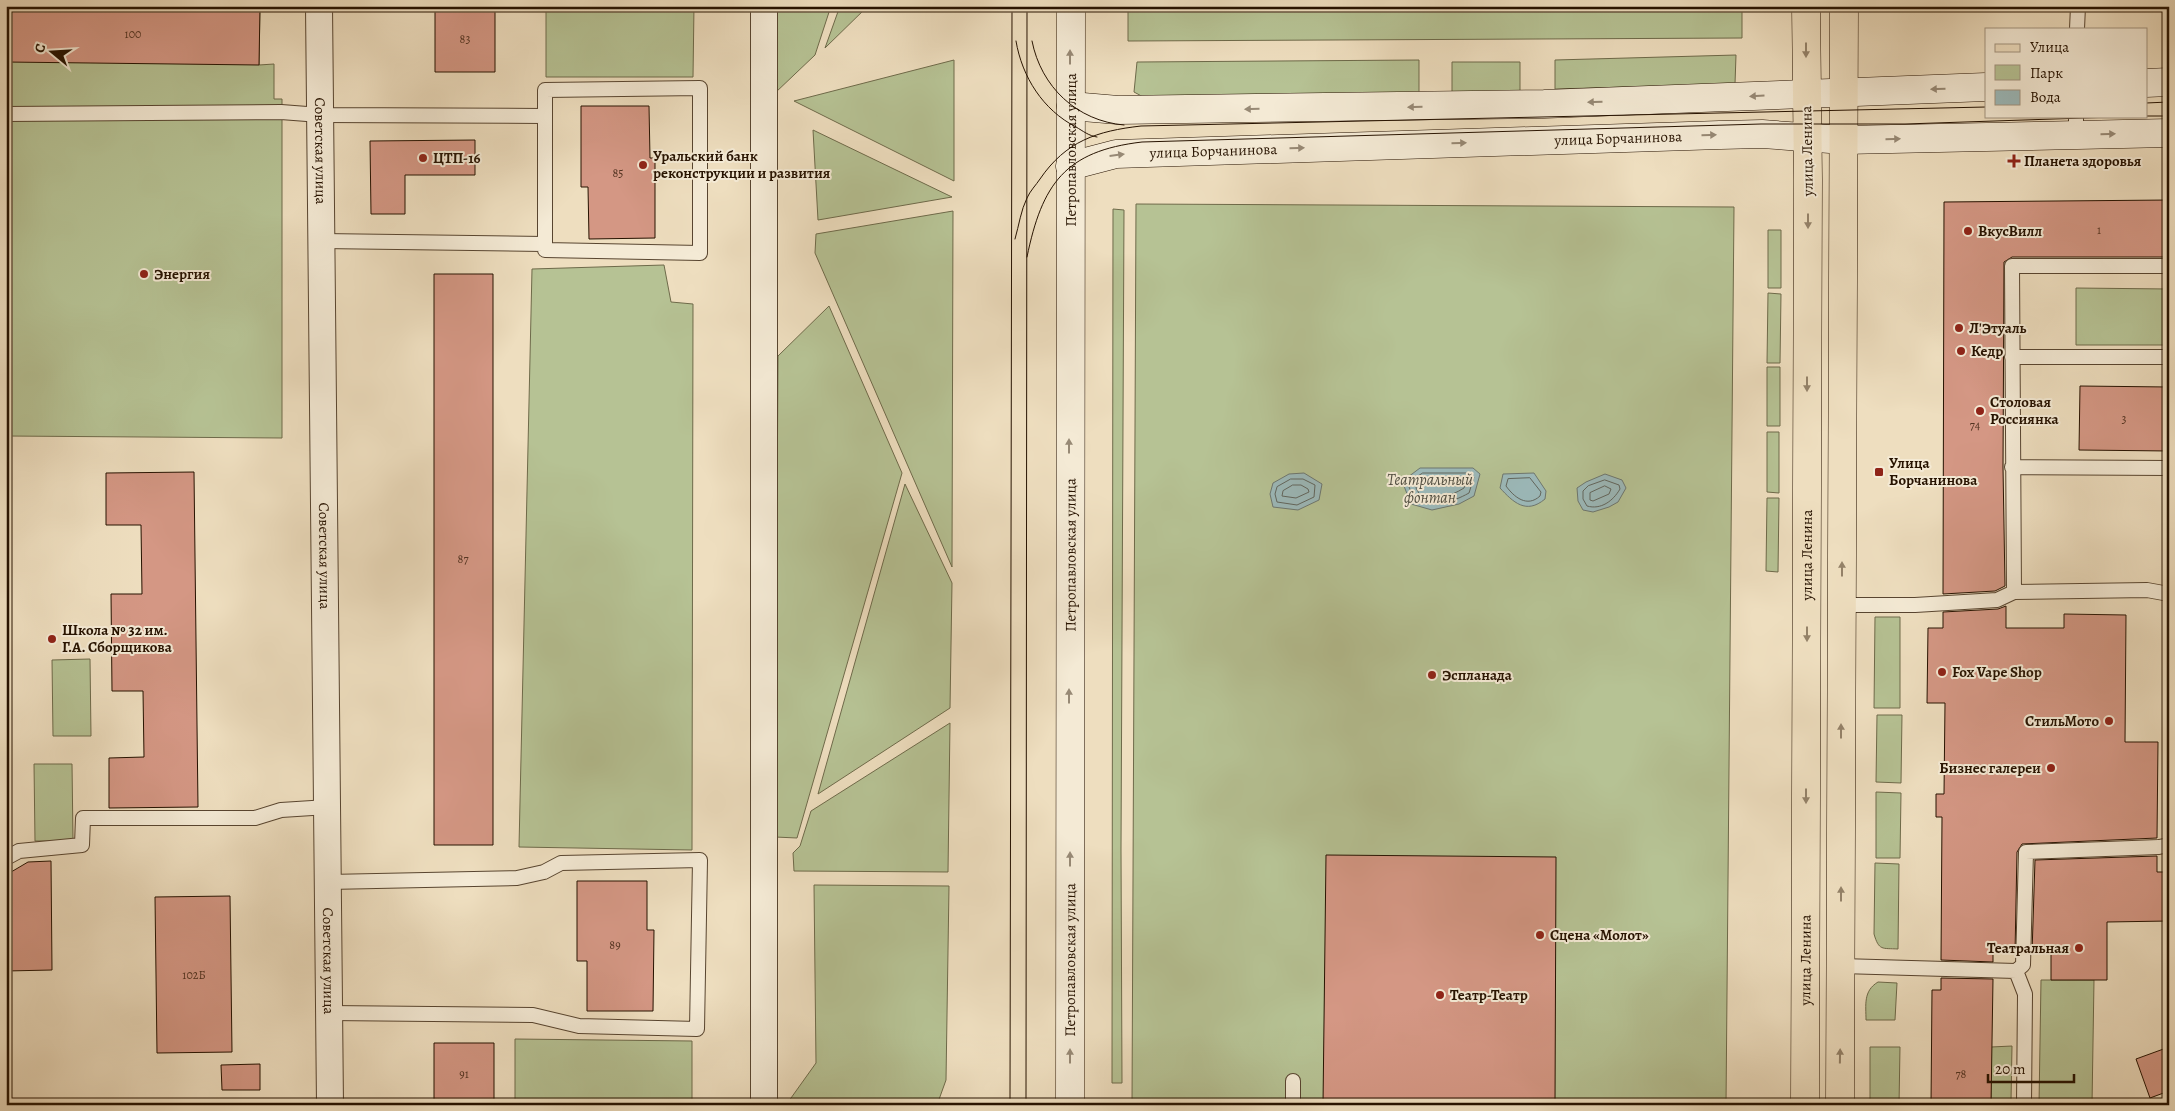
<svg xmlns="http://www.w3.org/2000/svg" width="2175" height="1111" font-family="Alegreya,serif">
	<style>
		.green { fill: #b6c294; stroke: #6e6a4a }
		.water { fill: #9cbabb; stroke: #6d7770 }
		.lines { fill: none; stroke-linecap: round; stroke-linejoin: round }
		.shore { stroke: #61665e; stroke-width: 1 }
		.building { fill: #d49784; stroke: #261200 }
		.lane-casing { stroke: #584530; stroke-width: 16 }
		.street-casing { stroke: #584530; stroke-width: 28 }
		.secondary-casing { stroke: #261200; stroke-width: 29 }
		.primary-casing { stroke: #261200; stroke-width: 29 }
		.lane { stroke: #f4ead5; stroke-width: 14 }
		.street { stroke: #f4ead5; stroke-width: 26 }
		.secondary { stroke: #f4ead5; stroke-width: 28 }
		.primary { stroke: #eedebf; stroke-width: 28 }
		.tram { stroke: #261200; stroke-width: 1 }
		.oneway { fill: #948269 }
		.oneway2 { fill: #978975 }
		.poi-dot { fill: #8f2418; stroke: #f4ead5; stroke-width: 2 }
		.labels { text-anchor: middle; stroke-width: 4; stroke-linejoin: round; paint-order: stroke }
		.number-label { font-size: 12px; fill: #523321 }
		.street-label { font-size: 15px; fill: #261200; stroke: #f4ead5 }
		.poi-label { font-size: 15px; font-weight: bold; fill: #261200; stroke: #f4ead5; text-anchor: start }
		.water-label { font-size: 16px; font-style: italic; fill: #4f4d41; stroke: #f4ead5 }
	</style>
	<rect width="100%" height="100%" fill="#eedebf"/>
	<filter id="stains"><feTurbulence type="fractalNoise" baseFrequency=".004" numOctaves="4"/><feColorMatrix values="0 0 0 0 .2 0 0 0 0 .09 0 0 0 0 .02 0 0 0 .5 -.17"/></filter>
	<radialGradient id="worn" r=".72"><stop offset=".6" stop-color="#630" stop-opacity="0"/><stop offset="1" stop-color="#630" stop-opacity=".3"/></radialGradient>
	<path class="green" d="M6,6H260L259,65L274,64V99H282V438L6,436Z
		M546,6H694L693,77H546Z
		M774,6H831L815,55L775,93Z
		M840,6H868L825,48Z
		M1128,6H1742V38L1128,41Z
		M1736,55L1735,84L1555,89V60Z
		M954,60V181L794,101Z
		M1419,60V97L1147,99L1134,92L1137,62Z
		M1452,62H1520V93L1452,94Z
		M813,130L952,197L818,220Z
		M1136,204L1734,207L1726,1105H1132Z
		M1113,209L1124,210L1121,849L1122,1083H1112Z
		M953,211L952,567L815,253L816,234Z
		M1768,230H1781V288H1768Z
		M664,265L671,302L693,304L692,850L519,847L532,269Z
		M2076,288L2169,289V345H2076Z
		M1768,293L1781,294L1780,363H1767Z
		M829,306L902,473L797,838L775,837L778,356Z
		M1767,367H1780V426H1767Z
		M1767,432H1779V493L1767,492Z
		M905,484L952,583L950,708L818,794Z
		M1767,498H1779L1778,572L1766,571Z
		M1875,617H1900V708H1874Z
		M90,659L91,736H53L52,660Z
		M1877,715H1902L1901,783L1876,782Z
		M950,723L948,872L794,871L793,853L800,846L811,811Z
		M34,764H72L73,841H35Z
		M1876,792L1901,793L1900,858H1876Z
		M1875,863L1899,864L1898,949C1882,948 1879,951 1874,934Z
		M814,885L949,886L946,1080L937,1105H786L816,1063Z
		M2041,980H2094L2092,1105H2039Z
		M1878,982L1897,983L1895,1020H1866C1866,1005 1863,991 1878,982Z
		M515,1039L692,1041V1105H515Z
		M2012,1046L2011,1101H1991V1047Z
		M1870,1047H1900L1899,1105H1870Z"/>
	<path class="water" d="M1420,468H1473L1480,474L1474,496L1459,504L1432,510L1411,504L1404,486L1408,477Z
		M1304,473L1322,484L1319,500L1298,510L1273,507L1270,494L1273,483L1289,474Z
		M1534,473L1546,491L1545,499C1526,515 1513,502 1500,488L1503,474Z
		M1605,474L1622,480L1626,488L1618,502L1609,507L1593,512L1583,510L1578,501L1577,488L1586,482Z"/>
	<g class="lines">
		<path class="shore" d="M1423,473H1470L1474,477L1469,493C1451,503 1434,507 1415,500L1409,487L1412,480Z
			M1530,478L1541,492L1540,496C1527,508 1514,497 1506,486L1508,479Z
			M1291,479H1303L1315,485L1314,497L1297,505L1277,502L1275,494L1277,487Z
			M1425,479H1464L1466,482L1464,488C1450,497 1435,500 1420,495L1416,488L1417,484Z
			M1605,480L1619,485L1620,489C1613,501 1601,510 1587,506L1583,499V491L1588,486Z
			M1293,485H1301L1308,489L1309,492L1296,498L1282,496L1283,491Z
			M1605,486L1611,489L1609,494L1593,501L1590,500V493Z"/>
	</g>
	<path class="building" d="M6,6H260L259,65L6,62Z
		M435,6H495V72H435Z
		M581,106H649L650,158H655V238L589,239L588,187H581Z
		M475,140V175H405V214H371L370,141Z
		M2169,200V257H2012L2004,262L2003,467L2005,586L1995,591L1943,594L1944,202Z
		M434,274H493V845H434Z
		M2080,386L2169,387V451L2079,450Z
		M194,472L198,807L109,808V758L144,757L143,691H112L111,594H142L141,525H106V473Z
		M2006,606V628H2064V614L2126,615L2125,742H2158L2157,838L2022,844L2017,852L2015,953L1993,952V962L1941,960L1942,817H1936V794H1944L1945,703H1927L1928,628H1943V612L1998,609Z
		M1326,855L1556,857L1555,1105H1323Z
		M2157,856V872H2169V921L2107,922V980H2051V953H2032L2035,860Z
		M51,861L52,970L6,971V875L28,862Z
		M577,881H647V930H654L653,1011H587V961H577Z
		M230,896L232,1052L157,1053L155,897Z
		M1941,978L1993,979L1991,1105H1931L1932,990H1941Z
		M434,1043H494V1105H434Z
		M2169,1047V1091L2150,1098L2136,1059Z
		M260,1064V1090H222L221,1065Z"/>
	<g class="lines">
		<g class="lane-casing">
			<path id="lane" d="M2077,29L2078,6
				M700,88V253L545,250V90Z
				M6,114L281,112L320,115L544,116
				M2076,116V135
				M322,241L544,244
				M2012,357H2169
				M2012,467L2169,468
				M2014,592L2012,266H2169
				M1841,605H1915L1997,600L2014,592L2147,590L2169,594
				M6,858L19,851L82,845L83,818H255L281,810L328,807
				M328,882L517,878L544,872L561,863L700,860L697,1029L579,1026L533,1015L329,1013
				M1841,966L2016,971L2023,965L2026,852L2159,847L2169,845
				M2016,971L2025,994L2024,1105
				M1293,1105V1081"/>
		</g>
		<g class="street-casing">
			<g id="street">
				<path id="s1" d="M319,6L330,1105"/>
				<path d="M764,6V1105"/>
			</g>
		</g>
		<g class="secondary-casing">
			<g id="secondary">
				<path d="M2146,83L2169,82"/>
				<path d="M1071,106L1118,110L1544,104L1986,87"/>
				<path id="s2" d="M1070,166L1116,154L1720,135L1762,134L1844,140L2169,133"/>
				<path id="s3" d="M1070,1105L1071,6"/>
			</g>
		</g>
		<g class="primary-casing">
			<g id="primary">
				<path id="s4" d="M1805,1105L1808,180L1806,6"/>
				<path d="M1840,1105L1844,6"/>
			</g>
		</g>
		<use href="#lane" class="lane"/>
		<use href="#street" class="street"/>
		<use href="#secondary" class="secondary"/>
		<use href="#primary" class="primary"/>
		<path class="tram" d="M1016,41C1022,77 1043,110 1076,127C1083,131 1089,136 1097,137
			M1032,41C1041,87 1077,121 1124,125
			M2146,103L2169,102
			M2146,116H2169
			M1015,239C1019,225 1021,210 1027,198C1030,191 1036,185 1040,179C1066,141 1097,131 1141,126L1986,107
			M1027,257C1042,184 1065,151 1142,142L1761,124H1905L2143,116
			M1010,1105L1012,6
			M1026,1105L1027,6"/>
	</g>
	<defs><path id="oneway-solid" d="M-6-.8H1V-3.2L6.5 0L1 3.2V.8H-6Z" transform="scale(1.25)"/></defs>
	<g class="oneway">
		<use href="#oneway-solid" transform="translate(1806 50) rotate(90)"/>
		<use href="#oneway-solid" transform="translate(1808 221) rotate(90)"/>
		<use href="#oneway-solid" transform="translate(1807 384) rotate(90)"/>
		<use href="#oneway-solid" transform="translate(1842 569) rotate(-90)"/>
		<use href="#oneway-solid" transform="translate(1807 634) rotate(90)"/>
		<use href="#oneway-solid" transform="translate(1841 731) rotate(-90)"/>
		<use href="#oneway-solid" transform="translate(1806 796) rotate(90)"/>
		<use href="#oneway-solid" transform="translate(1841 894) rotate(-90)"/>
		<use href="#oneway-solid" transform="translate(1840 1056) rotate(-89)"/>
	</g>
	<g class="oneway2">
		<use href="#oneway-solid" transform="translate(1070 57) rotate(-90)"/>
		<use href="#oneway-solid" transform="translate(1938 89) rotate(178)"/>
		<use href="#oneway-solid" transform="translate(1757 96) rotate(177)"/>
		<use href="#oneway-solid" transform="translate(1595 102) rotate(178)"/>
		<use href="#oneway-solid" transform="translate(1415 107) rotate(179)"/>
		<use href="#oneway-solid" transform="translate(1252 109) rotate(179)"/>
		<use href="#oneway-solid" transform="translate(2108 134) rotate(-1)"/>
		<use href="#oneway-solid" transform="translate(1709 135) rotate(-2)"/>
		<use href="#oneway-solid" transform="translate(1893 139) rotate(-1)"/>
		<use href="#oneway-solid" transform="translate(1459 143) rotate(-2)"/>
		<use href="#oneway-solid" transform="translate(1297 148) rotate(-2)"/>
		<use href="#oneway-solid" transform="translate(1117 155) rotate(-7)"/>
		<use href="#oneway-solid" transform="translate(1069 446) rotate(-90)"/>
		<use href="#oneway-solid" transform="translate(1069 696) rotate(-90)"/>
		<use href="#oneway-solid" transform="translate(1070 859) rotate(-90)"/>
		<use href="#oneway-solid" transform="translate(1070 1056) rotate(-90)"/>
	</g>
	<g class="poi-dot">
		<circle cx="423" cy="158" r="5"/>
		<path d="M2011.5 153.5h5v5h5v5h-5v5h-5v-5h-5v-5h5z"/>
		<circle cx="643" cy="165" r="5"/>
		<circle cx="1968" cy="231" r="5"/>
		<circle cx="144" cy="274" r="5"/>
		<circle cx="1959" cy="328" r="5"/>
		<circle cx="1961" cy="351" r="5"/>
		<circle cx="1980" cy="411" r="5"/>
		<rect x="1874" y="467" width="10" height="10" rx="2.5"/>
		<circle cx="52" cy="639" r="5"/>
		<circle cx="1942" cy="672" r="5"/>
		<circle cx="1432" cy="675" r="5"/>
		<circle cx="2109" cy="721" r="5"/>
		<circle cx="2051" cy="768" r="5"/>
		<circle cx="1540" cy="935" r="5"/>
		<circle cx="2079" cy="948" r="5"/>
		<circle cx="1440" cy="995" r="5"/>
	</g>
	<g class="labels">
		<g class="number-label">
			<text x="133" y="38">100</text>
			<text x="465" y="43">83</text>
			<text x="618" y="177">85</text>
			<text x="2099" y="234">1</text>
			<text x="2124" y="423">3</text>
			<text x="1975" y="429">74</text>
			<text x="463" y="563">87</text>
			<text x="615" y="949">89</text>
			<text x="194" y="979">102Б</text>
			<text x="464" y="1078">91</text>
			<text x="1961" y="1078">78</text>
		</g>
		<g class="street-label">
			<text dy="5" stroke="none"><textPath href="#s2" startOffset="550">улица Борчанинова</textPath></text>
			<text dy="5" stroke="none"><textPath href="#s3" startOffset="955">Петропавловская улица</textPath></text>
			<text dy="5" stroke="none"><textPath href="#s1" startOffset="145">Советская улица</textPath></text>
			<text dy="5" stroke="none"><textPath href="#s2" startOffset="145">улица Борчанинова</textPath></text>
			<text transform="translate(1807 151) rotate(-91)" y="5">улица Ленина</text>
			<text dy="5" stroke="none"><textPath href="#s1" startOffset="550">Советская улица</textPath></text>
			<text dy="5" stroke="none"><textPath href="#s3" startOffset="550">Петропавловская улица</textPath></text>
			<text dy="5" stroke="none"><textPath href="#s4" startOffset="550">улица Ленина</textPath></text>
			<text dy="5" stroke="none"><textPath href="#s1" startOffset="955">Советская улица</textPath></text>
			<text dy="5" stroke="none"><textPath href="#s3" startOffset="145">Петропавловская улица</textPath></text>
			<text dy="5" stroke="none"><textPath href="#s4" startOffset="145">улица Ленина</textPath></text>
		</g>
		<g class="poi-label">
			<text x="653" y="161">Уральский банк<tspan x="653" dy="17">реконструкции и развития</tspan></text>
			<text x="433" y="163">ЦТП-16</text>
			<text x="2024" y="166">Планета здоровья</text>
			<text x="1978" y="236">ВкусВилл</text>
			<text x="154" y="279">Энергия</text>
			<text x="1969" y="333">Л'Этуаль</text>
			<text x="1971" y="356">Кедр</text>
			<text x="1990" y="407">Столовая<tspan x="1990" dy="17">Россиянка</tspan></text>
			<text x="1889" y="468">Улица<tspan x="1889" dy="17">Борчанинова</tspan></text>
			<text x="62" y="635">Школа № 32 им.<tspan x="62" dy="17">Г.А. Сборщикова</tspan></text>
			<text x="1952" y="677">Fox Vape Shop</text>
			<text x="1442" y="680">Эспланада</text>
			<text x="2099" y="726" text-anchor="end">СтильМото</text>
			<text x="2041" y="773" text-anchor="end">Бизнес галереи</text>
			<text x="1550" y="940">Сцена «Молот»</text>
			<text x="2069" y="953" text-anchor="end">Театральная</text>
			<text x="1450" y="1000">Театр-Театр</text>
		</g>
		<g class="water-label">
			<text x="1430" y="485">Театральный<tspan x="1430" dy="18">фонтан</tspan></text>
		</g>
	</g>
	<rect width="2175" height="1111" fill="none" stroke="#eedebf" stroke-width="25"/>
	<rect x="8" y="8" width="2160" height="1096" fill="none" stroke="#261200" stroke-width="2.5"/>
	<rect x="12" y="12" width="2150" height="1086" fill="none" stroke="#261200"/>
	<rect x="1985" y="28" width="162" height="90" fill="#f4ead5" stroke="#a29480"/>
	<rect x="1995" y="44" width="25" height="8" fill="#eedebf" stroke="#a29480"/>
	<text x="2030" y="52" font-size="15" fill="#261200">Улица</text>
	<rect x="1995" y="65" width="25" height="15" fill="#b6c294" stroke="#a29480"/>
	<text x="2030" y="78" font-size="15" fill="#261200">Парк</text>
	<rect x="1995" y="90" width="25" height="15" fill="#9cbabb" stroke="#a29480"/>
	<text x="2030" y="102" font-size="15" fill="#261200">Вода</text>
	<g transform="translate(52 52) rotate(288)" stroke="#f4ead5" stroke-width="4" paint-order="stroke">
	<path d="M0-4L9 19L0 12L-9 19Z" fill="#261200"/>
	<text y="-8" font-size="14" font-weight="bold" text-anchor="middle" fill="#261200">С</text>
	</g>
	<path d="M1988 1074v8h86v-8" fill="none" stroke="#261200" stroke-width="2.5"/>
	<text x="1995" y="1074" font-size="15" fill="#261200" stroke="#f4ead5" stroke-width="4" paint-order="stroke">20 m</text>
	<rect width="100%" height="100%" filter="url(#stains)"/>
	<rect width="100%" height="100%" fill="url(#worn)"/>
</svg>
